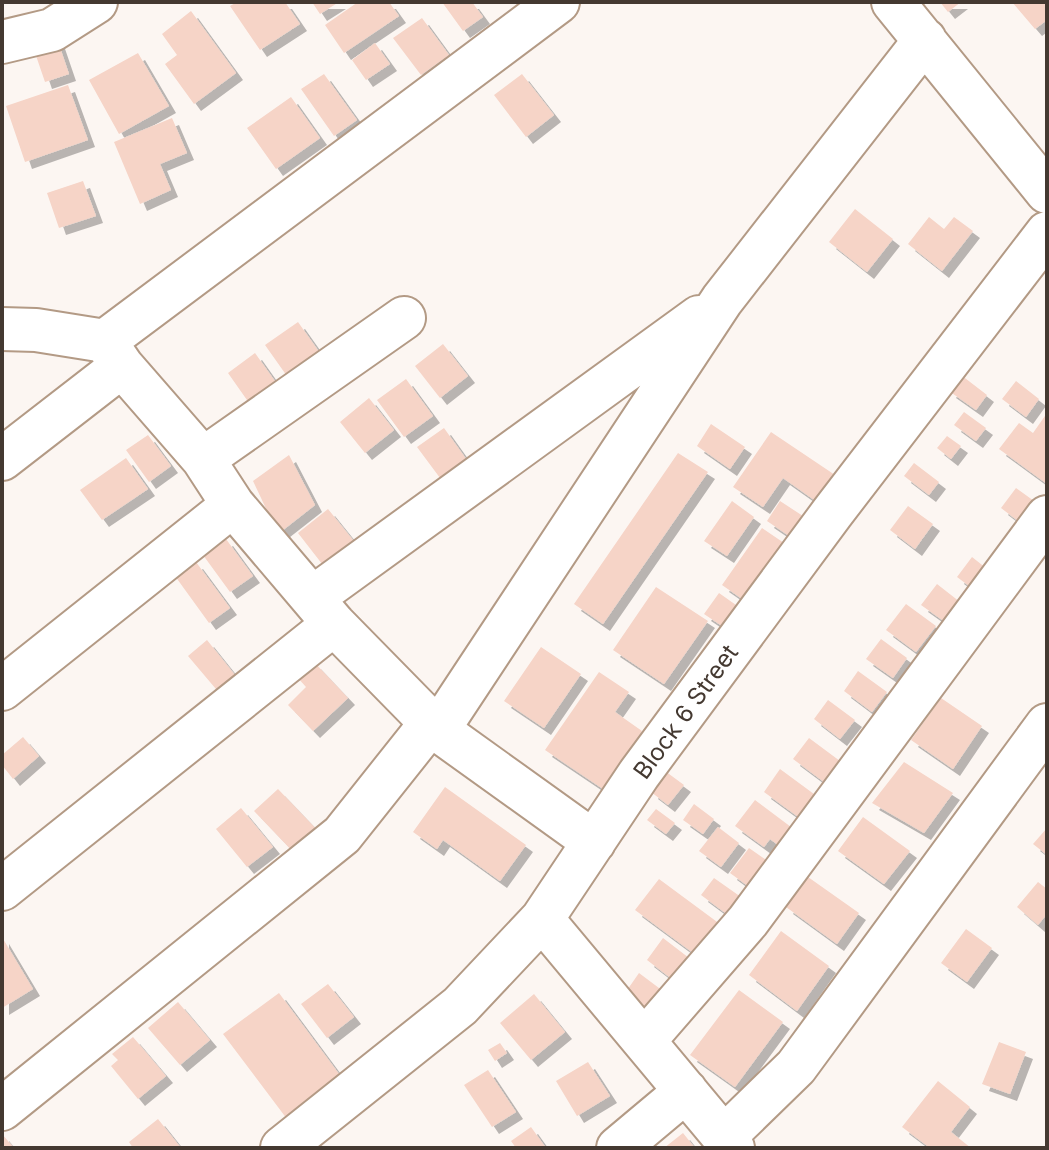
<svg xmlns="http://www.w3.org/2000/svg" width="1049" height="1150" font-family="Inter,sans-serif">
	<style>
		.building { fill: #f6d4c7; filter: url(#shadow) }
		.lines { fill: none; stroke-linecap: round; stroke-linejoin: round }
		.minor-casing { stroke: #b39a85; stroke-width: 46 }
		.minor { stroke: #fff; stroke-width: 42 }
		.labels { text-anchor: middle; stroke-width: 6; stroke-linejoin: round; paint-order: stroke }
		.street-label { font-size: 24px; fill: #443931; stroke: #fff }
	</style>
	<defs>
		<filter id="shadow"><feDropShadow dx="7" dy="7" stdDeviation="0" flood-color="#0004"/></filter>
	</defs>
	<rect width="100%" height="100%" fill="#fcf6f2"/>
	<path class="building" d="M237,2H285L300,24L260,50L230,6Z
		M312,2H339L320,14Z
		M358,2H389L399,16L344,53L325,25Z
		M442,2H472L483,17L463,31Z
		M940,2H961L948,12Z
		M1012,2H1047V20L1035,29Z
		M191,11L236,73L194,104L165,64L177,55L162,34Z
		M422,18L449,55L421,75L393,38Z
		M56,36L69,74L45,82L32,44Z
		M375,43L390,64L366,80L352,60Z
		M138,53L169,106L119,134L89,80Z
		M324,74L357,120L334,136L301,89Z
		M522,74L554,115L526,137L494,95Z
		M68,85L88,140L25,162L6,106Z
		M291,97L320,138L276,169L247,128Z
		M172,118L187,153L160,164L171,190L140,204L114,142Z
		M83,181L96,216L59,228L47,193Z
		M855,209L893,239L867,272L829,242Z
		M929,217L944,229L954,217L973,231L942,271L908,244Z
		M298,322L327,363L294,386L265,345Z
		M443,344L468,376L440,398L415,366Z
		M255,353L282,391L254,410L228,373Z
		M961,375L987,395L976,410L949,391Z
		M406,379L433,416L404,437L377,400Z
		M1016,381L1039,399L1026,417L1002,399Z
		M369,398L394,430L365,453L340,422Z
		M964,412L986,428L976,441L954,425Z
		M1047,413V484L999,449L1019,423L1033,433Z
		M711,424L745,447L730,469L697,446Z
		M444,428L469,463L443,482L417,447Z
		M771,432L835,475L817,502L783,478L763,507L733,487Z
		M148,435L171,466L149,482L126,450Z
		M947,436L961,446L951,459L937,448Z
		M678,453L708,472L603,624L574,604Z
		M289,455L315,505L278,534L253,481Z
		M126,458L148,489L102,520L80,490Z
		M914,463L939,482L929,495L904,476Z
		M1016,488L1041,506L1026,527L1001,508Z
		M732,501L754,517L727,556L704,541Z
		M780,501L806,518L792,538L767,521Z
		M908,506L933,524L915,549L890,530Z
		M328,509L357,545L326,569L298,533Z
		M762,528L784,543L745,601L722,585Z
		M226,539L253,576L230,592L203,555Z
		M972,557L991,572L977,592L957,577Z
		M196,562L230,608L209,623L175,576Z
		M937,584L960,602L945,622L921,605Z
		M656,587L708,621L664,684L613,650Z
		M719,593L736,605L722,626L704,614Z
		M906,604L936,626L916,652L886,630Z
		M881,639L907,658L893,678L866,659Z
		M207,640L239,680L221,695L188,656Z
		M541,647L581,674L544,728L504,701Z
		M314,662L348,698L313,731L288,705L306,687L297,677Z
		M858,671L887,692L872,712L844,691Z
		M599,672L629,692L615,712L642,731L603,789L545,750Z
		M941,698L982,726L953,769L911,740Z
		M828,700L855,720L840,739L814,719Z
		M23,737L39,756L13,779L2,765V755Z
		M809,738L844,764L828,785L793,759Z
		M904,762L953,793L924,833L872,803Z
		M780,769L818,797L801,819L764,792Z
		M665,771L684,785L668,805L651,792Z
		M445,787L526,845L500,881L443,840L437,849L413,832Z
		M278,789L321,834L297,856L254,811Z
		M755,800L795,830L782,848L770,839L764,847L735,826Z
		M694,804L714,819L703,834L683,820Z
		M241,808L273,847L247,867L216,829Z
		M656,809L675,823L666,834L647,820Z
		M863,817L910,851L884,884L838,851Z
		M718,827L739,843L721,867L699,851Z
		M1047,828V855L1033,844Z
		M749,848L775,866L756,892L730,873Z
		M808,877L859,913L837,944L786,907Z
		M714,878L741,897L728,915L701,895Z
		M659,879L728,930L704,961L635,910Z
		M1038,882L1047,889V914L1038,925L1017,907Z
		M966,929L992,948L967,982L941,963Z
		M781,931L829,966L797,1011L749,975Z
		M2,937L33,989L2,1008Z
		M663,938L693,961L677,983L647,960Z
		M639,973L667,994L650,1016L623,996Z
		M328,984L354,1017L327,1038L301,1004Z
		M739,990L783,1022L735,1087L690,1055Z
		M279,993L342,1078L287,1119L223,1034Z
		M534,994L565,1032L531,1060L500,1023Z
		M178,1002L210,1040L180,1065L148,1028Z
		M133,1037L166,1076L138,1099L111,1066L118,1060L112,1054Z
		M999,1042L1026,1052L1010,1094L982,1084Z
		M500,1043L507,1053L495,1061L488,1050Z
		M588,1062L610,1096L577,1116L556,1081Z
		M488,1070L516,1112L492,1127L464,1085Z
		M938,1081L970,1107L951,1132L971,1148H930L902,1127Z
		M158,1119L181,1148H133L129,1142Z
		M531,1127L546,1148H516L511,1141Z
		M683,1133L695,1148H664Z
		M2,1134L14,1148H2Z"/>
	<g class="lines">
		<g class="minor-casing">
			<path id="minor" d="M893,2L1047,192
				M2,42L52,30L96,2
				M2,329L36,330L105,341L122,366L203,459L233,505L334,624L438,730L594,842
				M105,341L558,2
				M2,459L122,366
				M203,459L404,318
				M312,598L699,317
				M2,689L233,505
				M438,730L722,300L925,40
				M2,889L334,624
				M542,919L733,1148
				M644,1041L748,921L1047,517
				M2,1109L342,835L431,723
				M724,1137L796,1067L1047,725
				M282,1148L460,1006L542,919L639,774L832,513L1047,233
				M618,1148L686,1091"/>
		</g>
		<use href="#minor" class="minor"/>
	</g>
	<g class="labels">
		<g class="street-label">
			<text transform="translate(686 712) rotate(-54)" y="8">Block 6 Street</text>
		</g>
	</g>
	<rect width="1049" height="1150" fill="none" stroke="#443931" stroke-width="8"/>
</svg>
